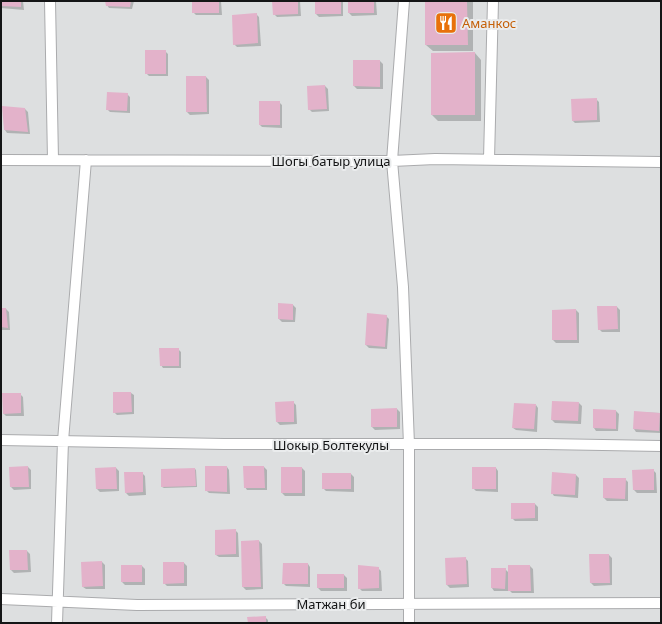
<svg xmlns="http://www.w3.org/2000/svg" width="662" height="624" font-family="'Noto Sans',sans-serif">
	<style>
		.shadow { fill: #0003 }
		.building { fill: #e3b2ca }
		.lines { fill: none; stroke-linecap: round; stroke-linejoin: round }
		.minor-casing { stroke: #aaabad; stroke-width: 12 }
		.minor { stroke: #fff; stroke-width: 10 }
		.labels { text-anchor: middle; stroke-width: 4; stroke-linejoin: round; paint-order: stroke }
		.food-label { font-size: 13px; fill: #c56008; stroke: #eaeced; text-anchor: start }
		.street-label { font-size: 13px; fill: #141516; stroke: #eaeced }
	</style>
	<rect width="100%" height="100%" fill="#dddfe0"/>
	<path class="shadow" d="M1,1H23L24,10L1,8Z
		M106,1H134L132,9L109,8L107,5Z
		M193,1H221L222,15H196L193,12Z
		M273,1H300L301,16L277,17L274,14Z
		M316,1H343V16L319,17L316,14Z
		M349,1H376L377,15L352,16L349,13Z
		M426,1H473V51H433L426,45Z
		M256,14L259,17L261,46L237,47L234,44Z
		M165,51L168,54V76H149L146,73Z
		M475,53L481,60V121H438L432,115V54Z
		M380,61L383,64V89H357L354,86Z
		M187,77H206L209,80V114L190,115L187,112Z
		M325,86L328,89L329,111L312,112L309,109Z
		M127,94L130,97V113L110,112L107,109Z
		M596,99L599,102L600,122L575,123L572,120Z
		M279,102L282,105V128L262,127L260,125Z
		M25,109L28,112L30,134L7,133L5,130Z
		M293,305L296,308L295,322H282L279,319Z
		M617,307L620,310V332H602L599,329Z
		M1,309H6L9,312L10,330H1Z
		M576,310L579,313V343H556L553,340V311Z
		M386,316L389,319L387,349L369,348L366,345Z
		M178,349L181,352V368H163L161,365Z
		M131,393L134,395V414L117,415L114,412Z
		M20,394L23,397L24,416H6L3,413Z
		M293,402L296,405L297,424L280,425L277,422Z
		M579,403L582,406L581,424L555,423L552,420Z
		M536,405L538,408L537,432L516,430L513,428Z
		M397,409L400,412V429L375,430L372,427Z
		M616,411L619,414L618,431H596L594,428Z
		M635,412L660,413L661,415V433L636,432L634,429Z
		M28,467L31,470V489L14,490L11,487L10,468Z
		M227,467L229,470L230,494L209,493L206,490Z
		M264,467L267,470V490H247L245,487Z
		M116,468L119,471V491L100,492L97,489Z
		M302,468L305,471V496H285L282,493Z
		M496,468L498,471V492L476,491L473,488Z
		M195,469L196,470L197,487L164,488L162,487Z
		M653,470L656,473L657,493H637L634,490Z
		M142,473L145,476L146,495L129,496L126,493Z
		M553,473L576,475L579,478L578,498L554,496L552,493Z
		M351,474L354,477V492L326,491L323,488Z
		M625,479L628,482V501H607L604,498Z
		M535,504L538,507V521H515L512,518Z
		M235,530L238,533L239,557H219L216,555Z
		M259,541L262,544L263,589L246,590L243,587Z
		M27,551L30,554L31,572L14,573L11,570Z
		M609,555L612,558V585L594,586L591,583Z
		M465,558L468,561L469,587L450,588L447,585L446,559Z
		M102,562L105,565V589H86L83,587Z
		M184,563L187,566V586H167L164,583Z
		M308,564L310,567V587L286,586L283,583Z
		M122,566H142L145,569V585H125L122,582Z
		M530,566L533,569L534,593H512L508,589V591H494L492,588L505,569L509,573Z
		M378,568L381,571L382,591H362L359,588Z
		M344,575L347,578V591H321L318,588Z
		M265,617L268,620V623H249Z"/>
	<path class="building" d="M1,1H21V7L1,6Z
		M105,1H131L130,7L106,6Z
		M192,1H219V13H192Z
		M272,1H298V14L273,15Z
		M315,1H341V14H315Z
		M348,1H374V13H348Z
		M425,1H467L468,45H425Z
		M257,13L258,43L233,45L232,15Z
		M145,50H166V74H145Z
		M475,52V115H431V53Z
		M353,60H380V87L353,86Z
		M186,76H206L207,112H186Z
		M325,85L327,109L308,110L307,86Z
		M107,92L128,93L127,111L106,110Z
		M597,98V120L572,121L571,99Z
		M259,101H280V125H259Z
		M2,106L25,108L28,132L4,130Z
		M278,303L293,304V320L278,319Z
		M597,306H617L618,329L598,330Z
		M1,308H6L8,328L1,327Z
		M576,309L577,340H552V310Z
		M367,313L387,315L385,347L365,345Z
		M159,348H179V366H160Z
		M113,392H131L132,412L113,413Z
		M2,393H21V413L3,414Z
		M294,401V422H276L275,402Z
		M552,401L579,402L578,421L551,420Z
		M514,403L536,404L534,429L512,428Z
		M397,408V427H371V409Z
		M593,409L616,410V429L593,428Z
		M634,411L660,413L659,431L633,429Z
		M28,466L29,487H10L9,467Z
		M205,466H227V492L205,491Z
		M243,466H264L265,488H244Z
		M116,467L117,489H96L95,468Z
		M281,467H302V493H281Z
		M472,467H496V489H472Z
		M195,468L196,486L161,487V469Z
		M654,469V490H633L632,470Z
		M124,472H143V492L125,493Z
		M552,472L576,474L575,495L551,494Z
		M322,473H351V489H322Z
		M603,478H626L625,499L603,498Z
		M511,503H535V518L511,519Z
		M236,529V554L215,555V530Z
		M259,540L261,587H242L241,541Z
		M9,550H27L28,570H10Z
		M589,554H609L610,583H590Z
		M466,557L467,584L446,585L445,558Z
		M102,561L103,586L82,587L81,562Z
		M163,562H184V583L163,584Z
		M283,563H308V584H282Z
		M121,565H142V582H121Z
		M358,565L379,567V588L358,589Z
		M508,565H530L531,591H508Z
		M491,568H506L505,589L491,588Z
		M317,574H344V588H317Z
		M266,616V623H248L247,617Z"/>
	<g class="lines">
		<g class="minor-casing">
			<path id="minor" d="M50,1L53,160
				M404,1L392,161L403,287L409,445V623
				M489,159L493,1
				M1,160L392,161L435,159L661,162
				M1,440L224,444H545L661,446
				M1,599L137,605L661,603
				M57,623L63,441L86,160"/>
		</g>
		<use href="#minor" class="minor"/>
	</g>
	<defs>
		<g id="restaurant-square" transform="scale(1.15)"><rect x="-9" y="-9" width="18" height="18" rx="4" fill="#e8710a" stroke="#eaeced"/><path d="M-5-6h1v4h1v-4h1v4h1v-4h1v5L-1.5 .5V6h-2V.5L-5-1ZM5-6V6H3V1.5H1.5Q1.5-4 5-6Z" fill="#fff"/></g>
	</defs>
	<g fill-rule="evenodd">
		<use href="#restaurant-square" x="446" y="23"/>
	</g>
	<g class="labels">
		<g class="food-label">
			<text x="462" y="28">Аманкос</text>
		</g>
		<g class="street-label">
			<text x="331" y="166">Шогы батыр улица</text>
			<text x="331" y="450">Шокыр Болтекулы</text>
			<text x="331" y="609">Матжан би</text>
		</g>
	</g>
	<rect width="662" height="624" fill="none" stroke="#141516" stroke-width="4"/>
</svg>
